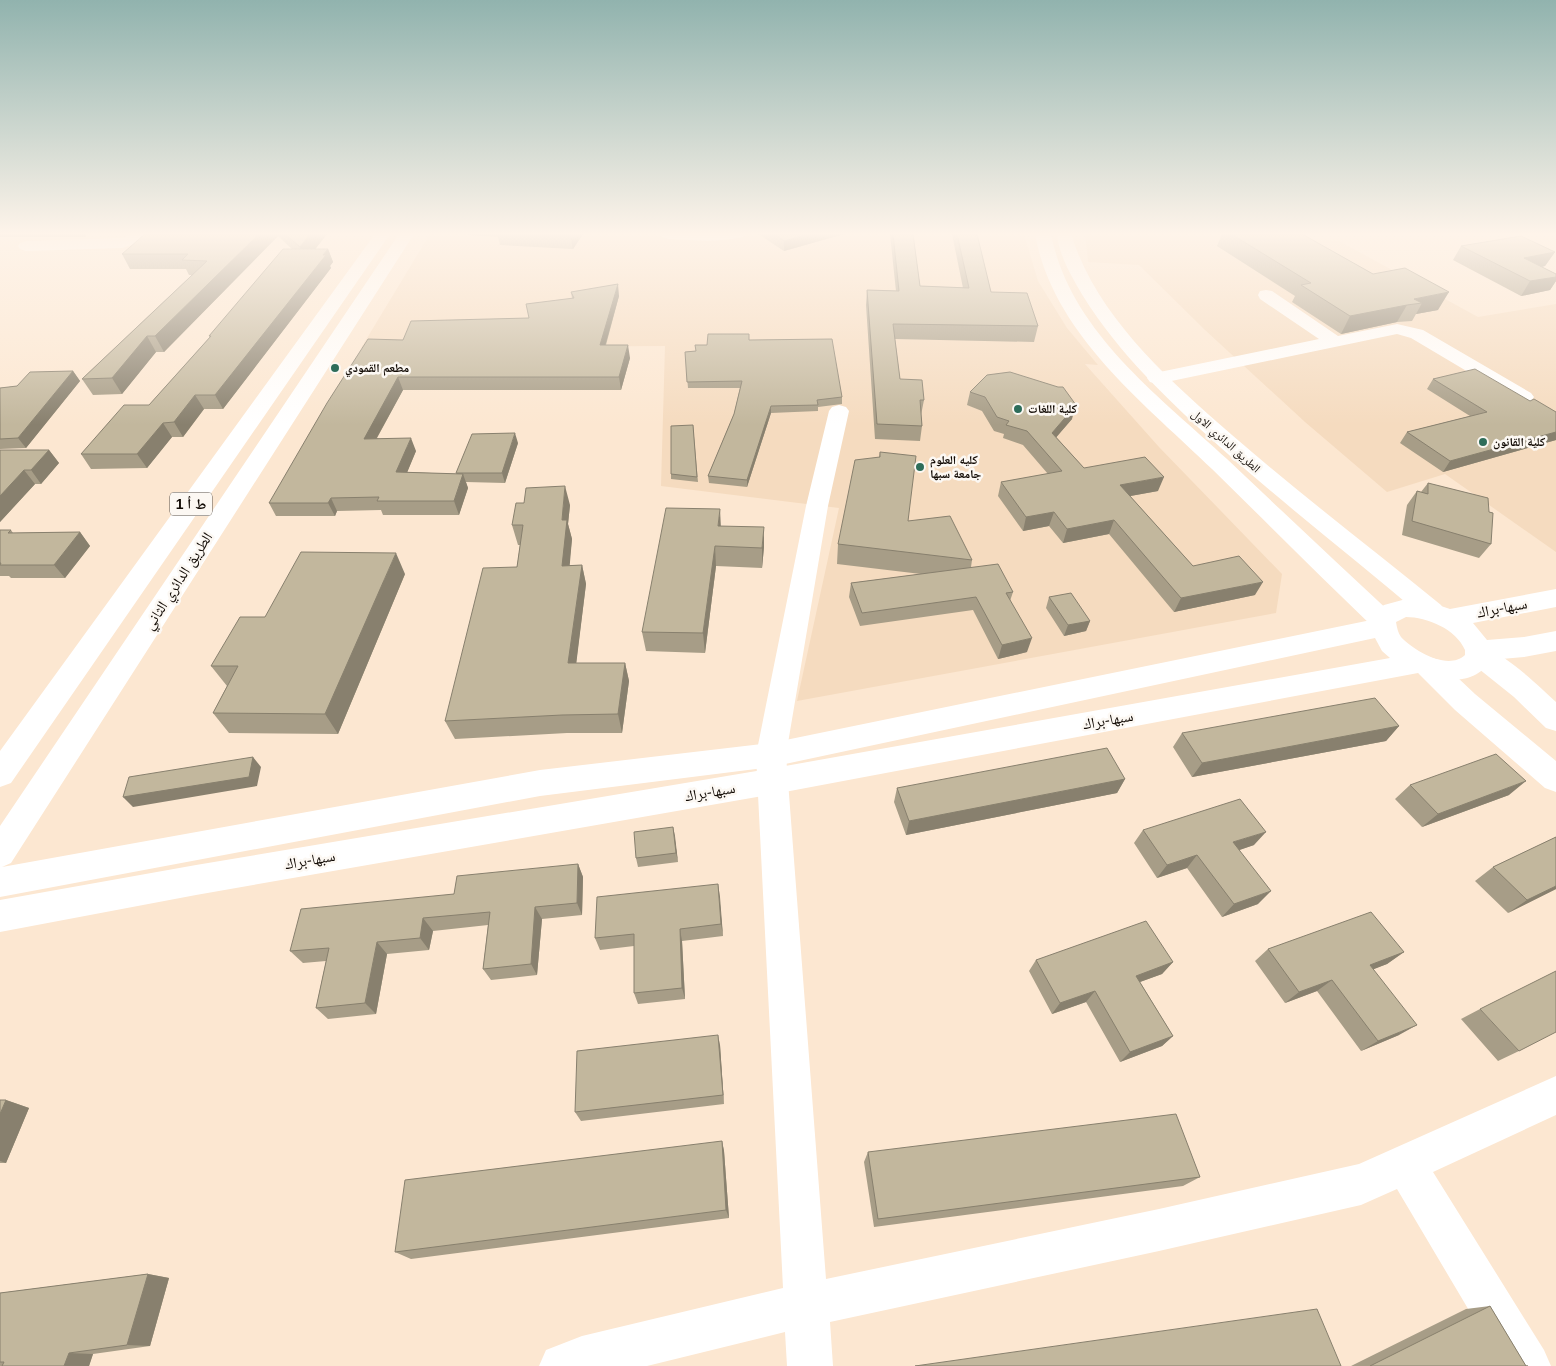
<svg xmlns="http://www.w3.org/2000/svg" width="1556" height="1366" font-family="Arial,'Noto Naskh Arabic',sans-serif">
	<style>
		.built { fill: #f5dbbf }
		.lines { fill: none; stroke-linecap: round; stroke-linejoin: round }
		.minor { fill: #fff; fill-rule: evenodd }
		.major { fill: #fff; fill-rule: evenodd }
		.highway { fill: #fff; fill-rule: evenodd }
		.wall { fill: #a79d87 }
		.shaded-wall { fill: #88806e }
		.building { fill: #c2b79d; stroke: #88806e }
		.poi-dot { fill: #2e6d5a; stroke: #fcf8f3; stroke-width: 2 }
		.labels { text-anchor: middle; stroke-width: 5; stroke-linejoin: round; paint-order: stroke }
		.far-poi-label { font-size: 12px; font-weight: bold; fill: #120b05; stroke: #fcf8f3; text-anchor: start }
		.far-street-label { font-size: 12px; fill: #120b05; stroke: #fcf8f3 }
		.shield { fill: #fcf8f3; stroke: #58524c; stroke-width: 1 }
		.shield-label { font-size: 14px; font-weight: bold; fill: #120b05 }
		.street-label { font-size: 15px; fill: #120b05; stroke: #fcf8f3 }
	</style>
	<rect width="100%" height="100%" fill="#fce7d1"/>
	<path class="built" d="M430,234H1024L1038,281L1067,328L1098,365L1085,364L1159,447L1282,574L1276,613L797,701L839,508L661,486L665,346L361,348Z
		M1085,234H1226L1339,241L1478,317L1556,304V552L1445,474L1387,492L1305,422L1205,330L1139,265L1088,262Z"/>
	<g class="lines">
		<path class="minor" d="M136,234H159L156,237L122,248L26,251L20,249L18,246L20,243L26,241L121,238Z
			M660,234H745L742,237C718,243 693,240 668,239L663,237Z
			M1266,290L1272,291L1338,336L1397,324L1423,330L1531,393L1534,397L1531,401L1524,403L1517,401L1411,338L1397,334L1157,384L1150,382L1147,378L1150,374L1319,339L1260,299L1258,295L1260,291Z
			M839,405L846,407L849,411L828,506L786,755L826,1279L1159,1209L1359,1164L1556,1076V1115L1433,1172L1544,1350L1551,1366H1502L1397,1189L1361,1205L1159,1251L830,1322L833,1366H787L785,1332L647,1366H539L546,1350L582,1336L783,1288L756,755L806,506L829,411L832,407Z"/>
		<path class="major" d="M1035,234H1051C1070,331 1158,395 1227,459C1282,511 1337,563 1392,614L1396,621L1392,628L1383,630L1374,628C1319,575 1266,522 1212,469C1143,402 1053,334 1035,234Z
			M1057,234H1071C1097,317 1168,379 1232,435C1300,494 1371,548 1441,605L1445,611L1441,617L1432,620L1423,617C1356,560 1286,506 1220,447C1169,401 1119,354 1083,296C1072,277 1059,256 1057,234Z
			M1478,644C1503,652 1537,684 1556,702V731L1546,728L1514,697L1469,661L1465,654L1469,647Z
			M1429,657L1439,660L1475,694L1556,761V792L1545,788L1455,710L1419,674L1415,667L1419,660Z"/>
		<path class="highway" d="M375,234H390L11,783L0,787V751Z
			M399,234H414L11,863L2,867L540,770L771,743L1371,620L1376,611L1384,605L1406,599L1426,601L1450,609L1556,589V607L1473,623L1487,640L1524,637L1556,631V651L1524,657L1490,660C1476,686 1442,682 1418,673L774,794L196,895L0,932V900L196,865L774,768L1390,658L1382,651L1375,638L771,767L540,796L0,897V826ZM1406,617C1427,617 1456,629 1465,650V655C1448,671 1414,651 1401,637C1398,633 1397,628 1396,622Z"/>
	</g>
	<path class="wall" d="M0,234H86V237H0Z
		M145,234H327L315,249H328L333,262L330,266L331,268L223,409H204L183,437H172L147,468L91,469L81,454L149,405L210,337L209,336L292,249L278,236L164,352H156L122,394L93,395L82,379L192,275H189L186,269H130L122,254Z
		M467,234H583L573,249L500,245L498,237L467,235Z
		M758,234H844L784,251Z
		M890,234H913L920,286L963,288L952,234H977L991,292L1038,326L1034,342L895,339L900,379L924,400L921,415L922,426L920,441L875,439L866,305L867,290L896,291Z
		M1222,234H1302L1373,274L1438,310L1416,314L1412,321L1397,322L1341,334L1292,302L1295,296L1217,246Z
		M1461,246L1555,252L1545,266L1542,267L1556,274V281L1550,290L1521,296L1453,260Z
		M571,292L619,296L606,345L630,358L621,390H403L377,438L416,451L407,472L457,474L456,473L518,443L505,483L466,482L468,488L459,515H383L381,510L337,511L335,516H276L269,503L403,340L529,318L572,298Z
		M749,340L842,397V404L818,407V411L771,413L747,487L709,483L708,476L734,414L740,388H688L685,352L696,351L707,345Z
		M73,371L80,381L26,448L0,449V388L17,386Z
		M1433,379L1530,401L1556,412V440L1443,472L1400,443L1407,432L1470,416L1427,389Z
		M970,392L1072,419L1056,437L1084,468L1158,491L1130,496L1193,566L1255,595L1174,612L1109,534L1063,543L1049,526L1023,531L998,496L1001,482L1048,474L1023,445L1003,438L1004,434L994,431L982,411L967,405Z
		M693,425L698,482L671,479V474Z
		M0,450H49L59,463L41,484H35L0,522Z
		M880,452L908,521L972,560L971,567L1013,592L1010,601L1027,652L998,659L973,610L860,626L849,597L851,583L921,574L837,564L838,544L879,457Z
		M1428,483L1489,512L1491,544L1479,558L1402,535L1407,505L1417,491L1421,492Z
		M570,505L568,524L572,539L569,565H582L586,584L576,663H625L629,681L622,733H567L455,739L445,721L517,567L520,545H518L512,525Z
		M721,526L764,547L762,568L716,566L705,653L646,651L642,632Z
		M0,530H11L13,533L80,532L90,546L65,578H11L9,576H0Z
		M405,574L338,734L229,733L213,713L227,686L211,666L265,617Z
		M1049,597L1090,621L1086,631L1064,636L1046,608Z
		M1399,726L1386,741L1192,777L1173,747L1182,733Z
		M1125,779L1117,793L906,835L894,802L897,788Z
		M1410,785L1509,795L1422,827L1395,799Z
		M673,827L678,862L638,867L636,858Z
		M1143,830L1254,845L1239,850L1258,904L1222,917L1187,868L1157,878L1134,843Z
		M1556,837V889L1508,913L1475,881L1493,867Z
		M578,864L583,877L582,915L542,919L537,975L491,980L483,969L488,925L433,931L429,950L387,954L376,1014L328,1019L316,1008L326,961L303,963L290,951L454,894Z
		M718,884L723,936L682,941L685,999L638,1004L634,993V946L600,950L595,938Z
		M1268,949L1404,952L1387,964L1373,969L1399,1035L1361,1051L1317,991L1285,1003L1255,961Z
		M1036,960L1173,962L1162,974L1140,982L1173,1036L1162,1046L1120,1062L1086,1002L1052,1014L1029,971Z
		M1480,1009L1519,1051L1498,1061L1461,1019Z
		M720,1045L724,1104L581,1121L575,1112Z
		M0,1100H6L29,1108L6,1163H0Z
		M722,1141L724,1151L729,1218L411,1259L395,1252Z
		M868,1152L1200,1177L1183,1186L874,1227L864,1162Z
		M148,1274L169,1278L150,1346L93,1354L89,1366H0V1293Z
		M1490,1306L1526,1366H1528H1351L1466,1309Z"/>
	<path class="shaded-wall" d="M259,234H277L278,236L164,352L155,336Z
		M310,234H327L306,261L300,247Z
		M570,234H583L573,249Z
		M810,234H844L784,251V241Z
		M328,249L333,262L330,266L331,268L223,409L215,395Z
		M1555,252L1545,266L1515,272L1524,258Z
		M1556,277V281L1550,290L1521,296L1530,281Z
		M618,284L619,296L602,357L600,345Z
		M1449,292L1438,310L1416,314L1422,303L1414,299Z
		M1407,305L1397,322L1341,334L1350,316Z
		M147,336L156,352L122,394L112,378Z
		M628,345L630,358L621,390L619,377Z
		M73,371L80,381L26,448L18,438Z
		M398,377L403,390L369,452L364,439Z
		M195,395L204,409L183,437L174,422Z
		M1076,405L1072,419L1048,447L1052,433Z
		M771,406V413L747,487V480Z
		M163,423L172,437L147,468L137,454Z
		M1556,432V440L1443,472L1450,461Z
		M515,433L518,443L505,483L502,473Z
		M411,438L416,451L402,485L396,472Z
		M49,450L59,463L41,484L31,470Z
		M24,470L35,484L0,522V496Z
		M463,474L468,488L459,515L454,501Z
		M1164,477L1158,491L1114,499L1120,485Z
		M565,486L570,505L568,524L572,539L568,585L562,566V520Z
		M331,498L337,511L335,516L328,503Z
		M720,509L721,529L718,526Z
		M1054,512L1049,526L1023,531L1026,517Z
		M1114,520L1109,534L1063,543L1067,529Z
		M764,527V547L762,568V548Z
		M80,532L90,546L65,578L54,565Z
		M715,546L716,566L705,653L703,633Z
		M396,553L405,574L338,734L325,714Z
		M582,565L586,584L574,682L568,663Z
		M1263,582L1255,595L1174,612L1181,598Z
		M1090,621L1086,631L1064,636L1068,625Z
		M1032,638L1027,652L998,659L1002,645Z
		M625,663L629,681L622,733L618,714Z
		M1399,726L1386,741L1192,777L1202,763Z
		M253,757L261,767L257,786L133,807L123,797Z
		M1125,779L1117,793L906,835L909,821Z
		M1526,781L1509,795L1422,827L1438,814Z
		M673,827L675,836L678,862L676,853Z
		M1266,832L1254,845L1222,856L1233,842Z
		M1197,855L1187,868L1157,878L1167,865Z
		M578,864L583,877L582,915L577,903Z
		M718,884L720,897L723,936L721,924Z
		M1556,886V889L1508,913L1527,900Z
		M1271,891L1258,904L1222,917L1234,904Z
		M535,907L542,919L537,975L531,964Z
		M423,918L433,931L429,950L420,938Z
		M680,929L682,941L685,999L682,988Z
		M377,942L387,954L376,1014L365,1003Z
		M1404,952L1387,964L1354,977L1370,965Z
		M1173,962L1162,974L1126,987L1136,976Z
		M1332,980L1317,991L1285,1003L1299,992Z
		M1095,991L1086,1002L1052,1014L1060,1003Z
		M1417,1025L1399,1035L1361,1051L1378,1041Z
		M718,1035L720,1045L724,1104L723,1095Z
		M1173,1036L1162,1046L1120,1062L1130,1052Z
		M6,1100L29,1108L6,1163L0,1161V1114Z
		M722,1141L724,1151L729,1218L726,1210Z
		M148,1274L169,1278L150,1346L127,1345Z
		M69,1353L93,1354L89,1366H64Z"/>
	<path class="building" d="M145,234H259L155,336H147L112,378L82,379L207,261L182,260L188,254H122Z
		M285,234H310L300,247Z
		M774,234H810L784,241Z
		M893,234H913L920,286L969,288L957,234H977L991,292L1027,293L1038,326L893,324L900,379L922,380L924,400H920L922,426L877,424L867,290L899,291Z
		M1231,234H1302L1373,274L1405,268L1449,292L1414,299L1422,303L1407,305L1350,316L1301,285L1311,283Z
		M1521,236L1555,252L1524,258L1556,274V277L1530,281L1461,246Z
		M283,249H328L323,255H326L215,395H195L174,422L163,423L137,454H81L124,405H149L211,336H209Z
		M618,284L600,345H628L619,377H398L364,439L411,438L396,472L463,474L454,501H377L379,497L331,498L328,503H269L327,403L368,339L403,340L411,321L529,318L526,304L574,298L571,292Z
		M708,334H749V340L832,339L842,397L817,400L818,405L771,406L747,480L708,476L734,414L742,381L687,382L685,352L696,351L695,345H707Z
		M1475,369L1530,401L1534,399L1556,412V432L1450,461L1407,432L1487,412L1433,379Z
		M73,371L18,438L0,439V388L17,386L30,372Z
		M1010,372L1058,387H1063L1076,405L1052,433L1084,468L1145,457L1164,477L1120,485L1193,566L1239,556L1263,582L1181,598L1114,520L1067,529L1054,512L1026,517L1001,482L1062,471L1027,431L1006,425L1009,421L997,417L985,397L970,392L987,375Z
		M693,425L697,477L671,474V426Z
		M515,433L502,473H456L472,434Z
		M0,450H49L31,470H24L0,496Z
		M880,452L916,456L908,521L950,516L972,560L838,544L855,460L880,457Z
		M1428,483L1488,498L1489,512L1493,513L1491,544L1412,521L1417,491L1428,494Z
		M565,486L562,520H567L562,566L582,565L568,663H625L618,714L562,715L445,721L483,568L517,567L523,525H512L516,503H524L526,488Z
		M666,508L720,509L718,526L764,527L762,548L715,546L703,633L642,632Z
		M0,530H11L8,533L80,532L54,565H0L1,563H0Z
		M301,552L396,553L325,714L213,713L238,666H211L240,617H265Z
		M998,564L1013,592L1006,593L1032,638L1002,645L976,597L862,613L851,583Z
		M1071,593L1090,621L1068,625L1049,597Z
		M1375,698L1399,726L1202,763L1182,733Z
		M1107,748L1125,779L909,821L897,788Z
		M1496,754L1526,781L1438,814L1410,785Z
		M253,757L249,777L123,797L129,777Z
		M1240,799L1266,832L1233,842L1271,891L1234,904L1197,855L1167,865L1143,830Z
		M673,827L676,853L636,858L634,832Z
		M1556,837V886L1527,900L1493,867Z
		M578,864L577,903L535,907L531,964L483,969L490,912L423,918L420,938L377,942L365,1003L316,1008L329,948L290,951L301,909L454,894L457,876Z
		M718,884L721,924L680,929L682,988L634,993V934L595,938L597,897Z
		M1371,912L1404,952L1370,965L1417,1025L1378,1041L1332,980L1299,992L1268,949Z
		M1146,921L1173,962L1136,976L1173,1036L1130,1052L1095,991L1060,1003L1036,960Z
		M1556,971V1032L1519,1051L1480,1009Z
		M718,1035L723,1095L575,1112L577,1051Z
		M0,1100H6L0,1114Z
		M1176,1114L1200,1177L878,1219L868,1152Z
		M722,1141L726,1210L395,1252L405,1180Z
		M148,1274L127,1345L69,1353L64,1366H2L4,1362H0V1293Z
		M1490,1306L1526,1366H1528H1370Z
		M1317,1309L1341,1366H915Z"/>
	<linearGradient id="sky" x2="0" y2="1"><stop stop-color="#91b3ae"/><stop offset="0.55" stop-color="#fef4ea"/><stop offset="1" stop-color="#fef4ea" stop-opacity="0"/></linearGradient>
	<rect width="1556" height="425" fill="url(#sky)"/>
	<g class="poi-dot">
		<circle cx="335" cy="368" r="5"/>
		<circle cx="1018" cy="409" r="5"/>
		<circle cx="1483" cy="442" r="5"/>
		<circle cx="920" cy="467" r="5"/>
	</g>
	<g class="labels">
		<g class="far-poi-label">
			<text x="345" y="372">مطعم القمودي</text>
			<text x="1028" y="413">كلية اللغات</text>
			<text x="1493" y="446">كلية القانون</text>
			<text x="930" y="464">كليه العلوم<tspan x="930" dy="14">جامعة سبها</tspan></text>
		</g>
		<g class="far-street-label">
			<text transform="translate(1226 441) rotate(42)" y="4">الطريق الدائري الاول</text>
		</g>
		<rect class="shield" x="170" y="492.5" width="42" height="23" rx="4"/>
		<g class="shield-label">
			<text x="191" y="509">ط أ 1</text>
		</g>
		<g class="street-label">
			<text transform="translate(178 581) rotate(-57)" y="5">الطريق الدائري الثاني</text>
			<text transform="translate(1502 608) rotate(-11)" y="5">سبها-براك</text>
			<text transform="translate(1108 720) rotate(-10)" y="5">سبها-براك</text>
			<text transform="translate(710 792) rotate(-10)" y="5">سبها-براك</text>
			<text transform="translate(310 860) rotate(-10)" y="5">سبها-براك</text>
		</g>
	</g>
</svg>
